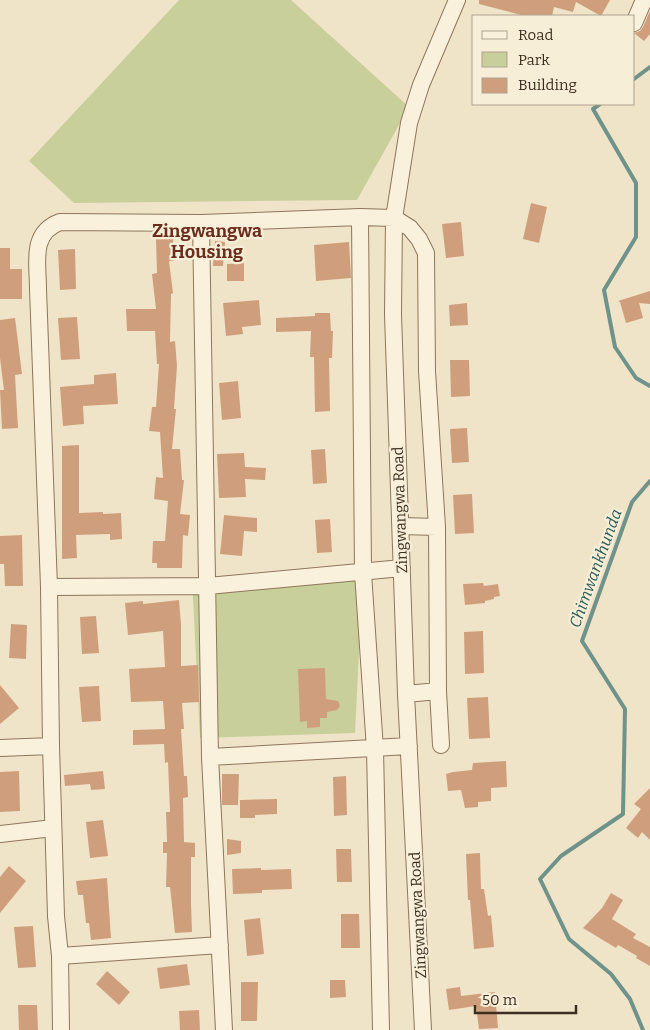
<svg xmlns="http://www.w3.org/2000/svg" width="650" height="1030" font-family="Bitter,serif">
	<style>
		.green { fill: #c9cf9b }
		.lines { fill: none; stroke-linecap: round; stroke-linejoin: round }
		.stream { stroke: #6f938a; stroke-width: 4 }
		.building { fill: #cf9f7d }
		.minor-casing { stroke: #8d765c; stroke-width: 18 }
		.minor { stroke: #faf1dc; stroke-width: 16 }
		.labels { text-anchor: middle; stroke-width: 4.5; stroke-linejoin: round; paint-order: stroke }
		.street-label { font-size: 15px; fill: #3d2e20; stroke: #f7eed8 }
		.water-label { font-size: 16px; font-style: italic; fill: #2f5d5a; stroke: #f7eed8 }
		.quarter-label { font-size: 18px; font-weight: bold; fill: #6b2e1e; stroke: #f7eed8 }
	</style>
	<rect width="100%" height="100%" fill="#f0e4c8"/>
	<path class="green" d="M179,0H291L409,107L357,200L74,203L29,161Z
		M363,573L355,733L200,738L192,578Z"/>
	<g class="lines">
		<path class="stream" d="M634,79L650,67
			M600,104L593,109L636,183V237L604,290L615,347L636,378L650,386
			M643,1030L630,999L611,974L569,939L540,879L561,856L623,814L625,709L582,641L632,502L650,481"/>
	</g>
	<path class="building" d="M479,0H610L601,16L576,2L573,12L554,7L552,16H520L521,15L479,4Z
		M650,11V34L644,41L634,33L640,31L643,27Z
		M531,203L547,207L539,243L523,239Z
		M461,222L464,256L446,258L442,224Z
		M156,239H173L174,261H169L173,293L171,294L170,342L175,341L177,366L174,409H176L172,449H180L182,480H184L180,514L190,515L188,536L183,535L182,568H157V563H152L153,541H165L168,501L154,499L156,477L163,478L160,432L149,431L152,407H156L159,364H157L155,331H127L126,309H156L152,274L157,273Z
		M215,241L225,242L223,266H213Z
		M349,242L351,278L316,281L314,245Z
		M0,248H10V269H22V299H0Z
		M75,249L76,289L60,290L58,250Z
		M244,263V281H227V264Z
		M650,291V304L639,303L643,318L626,323L620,302L618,301Z
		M259,300L261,325L242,327L243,334L226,336L223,303Z
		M467,303L468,325L450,326L449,305Z
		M315,313H330L331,331H333L332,358H329L330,411L315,412L314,357H310L311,331L276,332V318L315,316Z
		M77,317L80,359L61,360L58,318Z
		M15,318L22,374L15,375L18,428L2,429L0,390H4L0,358V320Z
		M450,360H469L470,396L451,397Z
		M116,373L118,404L83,406L84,424L63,426L60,387L94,384V375Z
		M238,381L241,418L222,420L219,383Z
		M467,428L469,462L452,463L450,429Z
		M79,445V513L103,512V514L121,513L122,539L110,540V534L76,535L77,558L62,559V446Z
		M325,449L327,483L313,484L311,450Z
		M244,453L245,467L266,468L265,480L245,479L246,497L219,498L217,454Z
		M472,494L474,533L455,534L453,495Z
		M224,515L257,518V532L244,531L242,556L220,554Z
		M330,519L332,552L317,553L315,520Z
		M22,535L23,586H5L4,564H0V536Z
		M483,583L484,586L498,584L500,596L494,597V599L485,601V603L465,605L463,584Z
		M179,600L181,624V666L198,665L199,702L182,703L184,729H181L184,776H187L188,797L183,798L184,842L195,843V857H191V902L192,932L175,933L170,887H166L167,853H163V842H167L166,812H170L168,762L165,763L164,744L133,745V730L165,729L163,701L131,702L129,669L165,667L163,631L128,635L125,603L143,601V604Z
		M96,616L99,653L82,654L80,617Z
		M11,624L27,625L26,659L9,658Z
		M483,631L484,673L465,674L464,632Z
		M325,668L326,699L338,701L340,706L337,710L327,712V718H320V727L307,728V721L300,722L298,669Z
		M0,685L19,708L0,724Z
		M99,686L101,721L82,722L79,687Z
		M488,697L490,738L469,739L467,698Z
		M506,761L507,787L491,788V801L478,802V807L465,808L461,790L448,791L446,774L453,772L472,770L473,763Z
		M19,771L20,811L0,812V772Z
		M103,771L105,789L91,790L90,784L65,786L64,775Z
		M222,774H239L238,805H222Z
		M346,776L347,815L334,816L333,777Z
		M650,788V840L642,832L638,838L626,828L641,809L634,804Z
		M277,799V814L255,815V818H240V800Z
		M103,820L108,856L90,858L86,822Z
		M227,839L241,841V853L227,855Z
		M336,849H351L352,882H337Z
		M480,853L481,889H484L488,916L491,915L494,947L474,949L470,900H468L466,854Z
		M9,866L26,881L0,913V877Z
		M261,868V870L291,869L292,889L262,890V893L233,894L232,869Z
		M107,878L111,938L91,940L89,923H86L83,895H78L76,881Z
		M611,893L623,900L612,919L636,934L633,938L650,947V966L636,958L637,956L618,945L616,948L583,928L602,908Z
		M341,914H359L360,948H341Z
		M260,918L264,954L247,956L244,920Z
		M33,926L36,967L18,968L14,927Z
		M187,964L190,985L160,989L157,968Z
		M107,971L130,992L119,1005L96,984Z
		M330,980H345L346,997L330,998Z
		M241,982H258L257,1021H241Z
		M460,987L461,996L495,992L498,1028L479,1029L476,1006L449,1010L446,989Z
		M18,1005H37L38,1030H19Z
		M199,1010L200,1030H180L179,1011Z"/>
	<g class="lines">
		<g class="minor-casing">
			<path id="minor" d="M634,23L644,0
				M360,217L363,573L375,749L381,1030
				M201,223L210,757L224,1030
				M401,526L437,527
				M49,587L208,586L402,568
				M406,694L438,691L441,745
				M0,748L51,746
				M210,757L409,746
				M0,834L53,828
				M60,956L220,945
				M61,1030L60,956L56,916L51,746L49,587L38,289C38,263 30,233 60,222L201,223L360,217L394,218L410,228L419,239L426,253L427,371L437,527L438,691
				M423,1030L406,694L393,315L394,218L409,123L421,85L457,0"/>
		</g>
		<use href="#minor" class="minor"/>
	</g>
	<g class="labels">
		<g class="street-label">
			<text transform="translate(400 510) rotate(-92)" y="5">Zingwangwa Road</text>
			<text transform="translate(418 915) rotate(-93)" y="5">Zingwangwa Road</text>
		</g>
		<g class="water-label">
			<text transform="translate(595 568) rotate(-70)" y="6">Chimwankhunda</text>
		</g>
		<g class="quarter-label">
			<text x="207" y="237">Zingwangwa<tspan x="207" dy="21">Housing</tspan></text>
		</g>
	</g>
	<rect x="472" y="15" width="162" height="90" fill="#f7eed8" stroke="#ada18e"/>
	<rect x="482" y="31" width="25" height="8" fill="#faf1dc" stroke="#ada18e"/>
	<text x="518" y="40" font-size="15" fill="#3d2e20">Road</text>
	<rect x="482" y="52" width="25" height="15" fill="#c9cf9b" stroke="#ada18e"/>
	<text x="518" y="65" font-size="15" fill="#3d2e20">Park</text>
	<rect x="482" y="78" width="25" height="15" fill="#cf9f7d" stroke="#ada18e"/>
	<text x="518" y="90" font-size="15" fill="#3d2e20">Building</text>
	<path d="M475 1005v8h101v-8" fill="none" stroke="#3d2e20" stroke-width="2.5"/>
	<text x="482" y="1005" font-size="15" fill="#3d2e20" stroke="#f7eed8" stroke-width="4" paint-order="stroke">50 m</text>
</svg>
